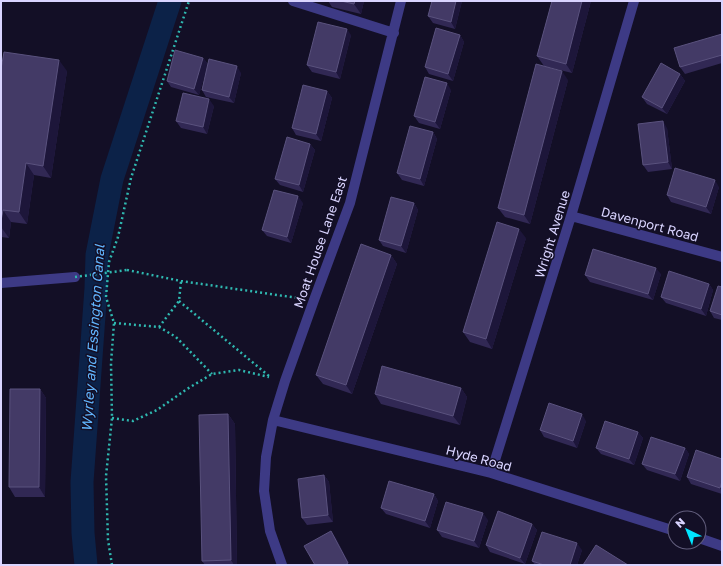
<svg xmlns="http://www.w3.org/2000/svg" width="723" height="566" font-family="'Golos Text',sans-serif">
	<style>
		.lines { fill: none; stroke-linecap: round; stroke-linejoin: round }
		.canal { stroke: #0c2248; stroke-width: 23 }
		.path { stroke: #2fb8b0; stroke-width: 2.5; stroke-dasharray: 2 3; stroke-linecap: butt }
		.street { stroke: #3d3a85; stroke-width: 10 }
		.path-bridge { stroke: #2fb8b0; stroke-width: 2.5; stroke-dasharray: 2 3; stroke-linecap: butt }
		.wall { fill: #312854 }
		.shaded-wall { fill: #1d163a }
		.building { fill: #433a66; stroke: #5a527e }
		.labels { text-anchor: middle; stroke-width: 3; stroke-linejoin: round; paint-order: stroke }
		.street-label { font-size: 13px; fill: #d9d4ff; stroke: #130f26 }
		.water-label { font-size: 14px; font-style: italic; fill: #62b6ff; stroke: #130f26 }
	</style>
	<rect width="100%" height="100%" fill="#130f26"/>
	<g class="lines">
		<path class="canal" d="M86,565L83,533L82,482L96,288L97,255L112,179L170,1"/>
		<path class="path" d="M127,270L181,281L298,298
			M179,301L269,376
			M114,323L159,327L176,337L212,374
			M159,327L179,301L181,281
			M112,418L133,421L157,410L187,389L212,374L239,370L269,377
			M112,565L108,540L106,476L112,418L111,363L114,323L106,297L109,262L118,237L131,178L189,1"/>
		<path class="street" d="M293,1L394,33
			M571,216L722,257
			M1,283L75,277
			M273,420L491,473L675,531
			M491,473L571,216L634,1
			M699,538L722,546
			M282,565L270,531L264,491L266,457L273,420L285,381L314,300L350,203L401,1"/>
		<path class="path-bridge" d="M75,277L127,270"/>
	</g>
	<path class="wall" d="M328,1H364L361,14L332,7Z
		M432,1H462L455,29L433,23L428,16Z
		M552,1H591L572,73L544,66L537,56Z
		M722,34V63L685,74L680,67Z
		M351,35L340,79L312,72L307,65Z
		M460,35L464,42L453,81L429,74L425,67Z
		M203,58L208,64L241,73L234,103L206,97L202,90L207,65L199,95L171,87L167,81Z
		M1,69L67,71L51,178L34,175L27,224L11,222L9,238L1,237Z
		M680,74L685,81L667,114L647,104L642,97Z
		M568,80L530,224L505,217L498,208Z
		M451,90L440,129L419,123L414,116Z
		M327,91L332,98L321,141L296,135L292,128Z
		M214,106L207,134L181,128L176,121Z
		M667,128L672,169L648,172L643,165Z
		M433,132L437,139L424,186L402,180L397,173Z
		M310,144L315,150L303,192L280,185L275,179Z
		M719,187L711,214L671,202L667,195Z
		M303,203L291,243L267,236L262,230Z
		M414,203L418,210L406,253L383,246L379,240Z
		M526,238L492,349L470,342L463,332Z
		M391,255L397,264L352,394L323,384L316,375Z
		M661,274L653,300L590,282L585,275Z
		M709,284L713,290L706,316L666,303L661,297Z
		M722,287V320L714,318L710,311Z
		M461,388L467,397L460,425L381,404L375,394Z
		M40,389L46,398L45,497H15L9,487Z
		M228,414L235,424L237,565H205L202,561Z
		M586,421L577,448L544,437L540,430Z
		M638,432L643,438L634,465L601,454L596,448Z
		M685,448L689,454L680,481L647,470L642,464Z
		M722,459V494L691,484L687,477Z
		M324,475L329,482L333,522L307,525L302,518Z
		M434,494L438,501L430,528L386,514L381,508Z
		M488,520L479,548L442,537L437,530Z
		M532,524L537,530L525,564L490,552L486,545Z
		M582,550L577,565H535L532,561Z"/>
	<path class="shaded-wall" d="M355,1H364L361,14L354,4Z
		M456,1H462L455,29L451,22Z
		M582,1H591L572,73L566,64Z
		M347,29L351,35L340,79L336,72Z
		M460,35L464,42L453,81L448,74Z
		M203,58L208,64L199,95L194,89Z
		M59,60L67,71L51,178L43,166Z
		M237,66L241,73L234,103L229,97Z
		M562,71L568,80L530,224L524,215Z
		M680,74L685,81L667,114L662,108Z
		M447,83L451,90L440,129L435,122Z
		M327,91L332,98L321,141L316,134Z
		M209,99L214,106L207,134L203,127Z
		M663,121L667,128L672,169L668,162Z
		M433,132L437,139L424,186L420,179Z
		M310,144L315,150L303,192L299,185Z
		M26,163L34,175L27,224L19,212Z
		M715,180L719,187L711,214L706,207Z
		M298,196L303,203L291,243L287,237Z
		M414,203L418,210L406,253L401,246Z
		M3,210L11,222L9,238L1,227V221Z
		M519,229L526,238L492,349L486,339Z
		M391,255L397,264L352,394L346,385Z
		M656,268L661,274L653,300L648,294Z
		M709,284L713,290L706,316L701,309Z
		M461,388L467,397L460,425L453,416Z
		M40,389L46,398L45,497L39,487Z
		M228,414L235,424L237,565H234L231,560Z
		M582,414L586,421L577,448L573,441Z
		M638,432L643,438L634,465L629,459Z
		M685,448L689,454L680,481L675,474Z
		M324,475L329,482L333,522L328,515Z
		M722,481V492L720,488Z
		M434,494L438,501L430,528L425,521Z
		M483,513L488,520L479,548L474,541Z
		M532,524L537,530L525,564L520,558Z
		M331,531L336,538L350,565L348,563Z
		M577,543L582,550L577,565H570Z"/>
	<path class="building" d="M341,1H355L354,4Z
		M432,1H456L451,22L428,16Z
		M552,1H582L566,64L537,56Z
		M318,22L347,29L336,72L307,65Z
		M436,28L460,35L448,74L425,67Z
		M722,34V55L680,67L674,48Z
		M175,50L203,58L194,89L167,81Z
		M4,52L59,60L43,166L26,163L19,212L3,210L1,221V69Z
		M209,59L237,66L229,97L202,90Z
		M661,63L680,74L662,108L642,97Z
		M536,64L562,71L524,215L498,208Z
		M425,77L447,83L435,122L414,116Z
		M303,85L327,91L316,134L292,128Z
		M183,93L209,99L203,127L176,121Z
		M663,121L668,162L643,165L638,124Z
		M410,126L433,132L420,179L397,173Z
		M287,137L310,144L299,185L275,179Z
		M675,168L715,180L706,207L667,195Z
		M274,190L298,196L287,237L262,230Z
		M391,197L414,203L401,246L379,240Z
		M497,222L519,229L486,339L463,332Z
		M361,244L391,255L346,385L316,375Z
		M593,249L656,268L648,294L585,275Z
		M669,271L709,284L701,309L661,297Z
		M718,286L722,287V315L710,311Z
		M382,366L461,388L453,416L375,394Z
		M10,389H40L39,487H9Z
		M549,403L582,414L573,441L540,430Z
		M228,414L231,560L202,561L199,415Z
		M605,421L638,432L629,459L596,448Z
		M651,437L685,448L675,474L642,464Z
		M696,450L722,459V481L720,488L687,477Z
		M324,475L328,515L302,518L298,479Z
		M389,481L434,494L425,521L381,508Z
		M446,502L483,513L474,541L437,530Z
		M498,511L532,524L520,558L486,545Z
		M331,531L348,563L345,565H315L304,546Z
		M542,532L577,543L570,565H544L532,561Z
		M596,545L628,565H583Z"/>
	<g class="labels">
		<g class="street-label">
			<text transform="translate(650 224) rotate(15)" y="5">Davenport Road</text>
			<text transform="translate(552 234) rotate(-73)" y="5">Wright Avenue</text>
			<text transform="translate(320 242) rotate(-71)" y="5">Moat House Lane East</text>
			<text transform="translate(479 458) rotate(15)" y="5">Hyde Road</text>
		</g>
		<g class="water-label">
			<text transform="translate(93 338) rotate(-86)" y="5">Wyrley and Essington Canal</text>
		</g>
	</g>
	<rect width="723" height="566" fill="none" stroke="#d9d4ff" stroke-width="4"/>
	<g transform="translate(687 530) rotate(317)"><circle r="19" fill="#130f26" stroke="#625e7d"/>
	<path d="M0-3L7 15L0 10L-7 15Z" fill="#00e5ff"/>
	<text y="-6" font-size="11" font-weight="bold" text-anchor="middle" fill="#d9d4ff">N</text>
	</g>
</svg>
